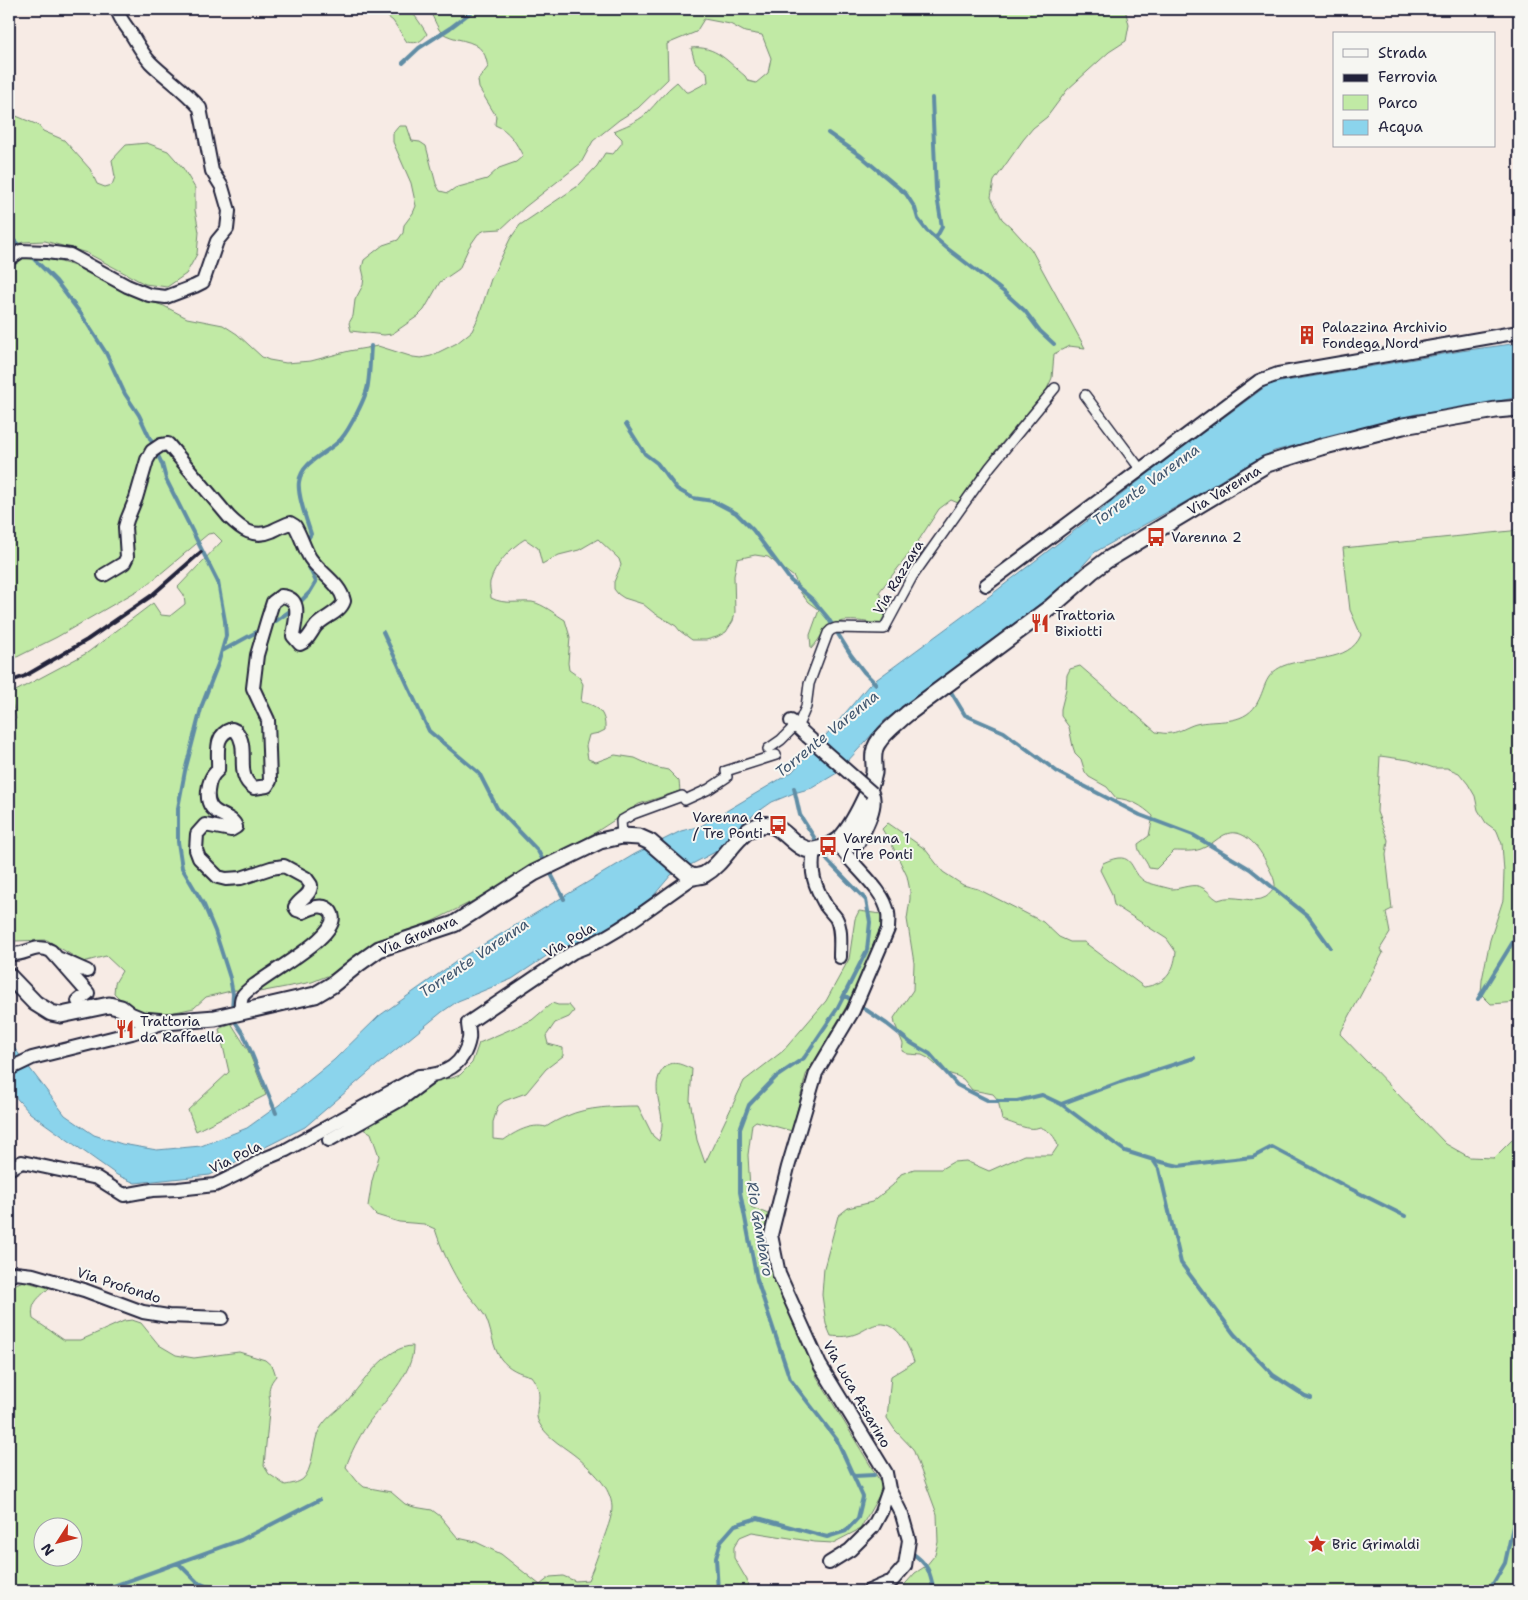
<svg xmlns="http://www.w3.org/2000/svg" width="1528" height="1600" font-family="'Shantell Sans',sans-serif">
	<style>
		.green { fill: #c1eaa5; stroke: #728670; fill-rule: evenodd }
		.water { fill: #8bd4ec; stroke: #618da5 }
		.lines { fill: none; stroke-linecap: round; stroke-linejoin: round }
		.stream { stroke: #618da5; stroke-width: 4 }
		.pedestrian-casing { stroke: #22223b; stroke-width: 12 }
		.minor-casing { stroke: #22223b; stroke-width: 16 }
		.tertiary-casing { stroke: #22223b; stroke-width: 19 }
		.pedestrian { stroke: #f6f6f2; stroke-width: 9 }
		.minor { stroke: #f6f6f2; stroke-width: 12 }
		.tertiary { stroke: #f6f6f2; stroke-width: 15 }
		.rail { stroke: #22223b; stroke-width: 4 }
		.minor-bridge-casing { stroke: #22223b; stroke-width: 16; stroke-linecap: butt }
		.minor-bridge { stroke: #f6f6f2; stroke-width: 12 }
		.labels { text-anchor: middle; stroke-width: 4; stroke-linejoin: round; paint-order: stroke }
		.poi-label { font-size: 14px; fill: #22223b; stroke: #f6f6f2; text-anchor: start }
		.street-label { font-size: 14px; fill: #22223b; stroke: #f6f6f2 }
		.water-label { font-size: 15px; font-style: italic; fill: #425770; stroke: #f6f6f2 }
	</style>
	<rect width="100%" height="100%" fill="#f7ebe5"/>
	<filter id="ink" filterUnits="userSpaceOnUse"><feTurbulence type="fractalNoise" baseFrequency=".02" numOctaves="2"/><feDisplacementMap in="SourceGraphic" scale="10" xChannelSelector="R" yChannelSelector="G"/><feConvolveMatrix kernelMatrix="1 2 1 2 8 2 1 2 1" color-interpolation-filters="sRGB"/></filter>
	<g filter="url(#ink)">
		<path class="green" d="M378,9C411,9 409,5 427,34C421,42 417,44 407,42L393,21Z
			M428,9H1125L1129,25L1126,41L1109,52L1067,90L1047,117L1033,128L1023,140L994,181L991,197L1002,219L1011,227L1031,249L1085,348L1069,346L1054,354L1052,378L1047,389L996,450L958,503L951,500L939,509L913,549L879,592L885,603L887,611L880,624C862,622 840,615 826,630C820,636 817,643 811,649L810,635L819,610L808,602L801,593L794,577L768,557L755,555L737,559L734,576L735,612L733,621L726,632L717,637L706,640H692L680,631L676,626L654,613L643,604L624,598L618,594L614,589V582L621,565L619,559L598,539L579,550L559,555L542,564L538,548L525,539C510,548 495,565 490,582C489,587 491,593 491,598C505,605 517,601 532,602C543,604 555,614 565,620L570,637L568,663L569,670L579,677L583,684L581,702C597,705 606,712 605,730L599,733L589,735L586,746L588,759L596,762L615,755L635,758L654,767L668,770L679,781L680,791L639,804L596,832L471,902L431,922L381,939L357,954L332,974L312,982L254,993L235,990L206,997L194,1008L166,1014L144,1013L121,1000L114,993L115,983L122,971L106,956L83,962L47,940L15,941L9,939V721L16,719L10,694L87,653L153,603L161,615L170,616L185,604L184,595L178,587L222,541L214,533L208,534L147,585L57,637L9,661V283L15,265L27,255L61,262L82,268L113,285L149,301L164,306L187,318L223,325L237,334L262,357L269,360L286,363L311,361L349,351L378,346L413,357L421,358L431,356L457,343L472,331L479,316L491,279L510,239L520,225L578,186L597,166L605,153L613,154L622,143V139L614,131C625,126 637,122 646,114C657,103 665,91 677,82L686,92H689L708,82L707,72L695,62L691,48C716,45 728,62 745,76L748,81L756,83L768,73L771,58L762,35L745,32L730,24L704,19L696,32L667,44L668,79L638,108L619,120L593,141L581,163L525,207L501,229L485,230L478,234L469,247L459,269L440,282L424,310L418,316L392,334L384,335L351,331L349,323L353,316L355,300L363,285L364,277L362,268L364,260L383,245L398,240L403,233L404,225L413,213L416,206L411,183L393,142V133L399,126H407L412,141L420,142L426,146L436,184L440,191L448,193L455,188L487,179L499,168L516,162L523,156C516,143 510,131 495,125L496,116L479,88L478,80L488,67C487,63 486,56 483,52C474,38 454,42 441,32C437,28 433,15 428,9Z
			M9,113L38,125L43,131L64,140L90,169L97,184L105,187L112,185L115,177L112,160L126,145L147,143L168,151L183,168L195,188V210L199,232L197,254L186,274L167,287L145,284L87,253L45,241L23,242L9,247Z
			M1519,528V1002L1491,1004L1481,994L1482,980L1490,940L1503,900L1504,872L1502,844L1497,831L1486,823L1478,810L1475,796L1468,784L1459,773L1447,768H1434L1409,760L1380,756L1377,812L1388,840L1386,855L1392,909L1386,912L1390,933L1380,949L1383,953L1340,1034L1446,1144L1469,1157L1494,1158L1519,1133V1591H900L906,1583L915,1573L926,1566L935,1555L938,1542L937,1514L913,1449L895,1430L887,1418L891,1376L914,1362C909,1347 899,1322 879,1324C871,1325 865,1330 858,1333C849,1337 840,1337 831,1336L826,1324L822,1295L824,1268L838,1216L848,1208L872,1202L893,1185L901,1174L914,1169H941L953,1162L966,1161L989,1171L1025,1155H1052L1058,1146C1055,1136 1050,1131 1040,1127C1029,1132 1014,1123 1002,1120L998,1100L993,1094L972,1090L963,1079L957,1076L944,1072L928,1058L922,1055L908,1054L902,1051L903,1044L895,1024L894,1018L913,990L914,963L907,919L910,899V891L907,876L893,847L882,829L888,823L925,849L943,872L963,885L978,889L1043,922L1059,937L1070,942H1084L1144,987C1165,984 1174,973 1176,952L1167,939L1114,905L1112,894L1100,870L1103,863C1137,847 1128,873 1146,882C1148,883 1171,889 1172,889C1182,889 1194,882 1203,888C1209,891 1212,897 1218,900C1235,893 1253,905 1266,897C1269,895 1272,891 1275,888C1276,879 1269,869 1265,860C1258,846 1242,826 1224,835C1216,839 1210,846 1201,849C1193,852 1183,851 1174,851L1156,869L1149,868C1146,859 1138,854 1138,844L1149,836L1153,816C1141,805 1132,800 1116,798L1107,787L1089,777L1085,772L1081,759L1075,753L1073,747L1069,727L1061,716V709L1066,689L1067,675L1070,669L1080,666L1156,732C1161,733 1167,734 1171,733C1180,732 1188,726 1196,724C1216,719 1242,726 1256,705C1266,689 1263,675 1283,666C1307,656 1349,664 1361,635L1350,610L1343,548L1511,531Z
			M859,911L881,914V925L876,945L849,1002L806,1075L792,1131L756,1121L752,1124L748,1155L751,1207L768,1214L763,1239L774,1278L817,1377L881,1483V1492L860,1529L833,1543L815,1542L752,1532L740,1537L734,1547V1558L747,1580L749,1591H9V1287L23,1281L49,1288C39,1298 30,1302 33,1319L64,1340H81L124,1321L132,1320L141,1323L159,1345L176,1355L194,1358L239,1352L265,1360L273,1367L276,1376C269,1384 268,1390 270,1401L264,1466L269,1474L285,1485C291,1484 298,1483 303,1479C312,1471 313,1447 317,1435C323,1419 336,1412 347,1401C363,1383 386,1346 413,1346C414,1374 382,1403 367,1425C358,1439 351,1452 346,1467L357,1481L364,1487L391,1492L405,1504L414,1507L432,1510L440,1516L458,1538L476,1542L501,1554L540,1585L550,1577L563,1576L575,1581L588,1580C594,1567 598,1554 603,1541C606,1530 612,1519 612,1507C611,1487 593,1471 578,1458C565,1447 548,1439 539,1423C534,1413 539,1406 539,1397C539,1388 536,1383 531,1376C519,1373 509,1369 501,1359C492,1347 492,1330 485,1316C478,1304 466,1294 459,1282C449,1265 441,1248 435,1229L424,1224L399,1222L376,1215L368,1206L372,1181L379,1156L371,1133L364,1129L375,1119L436,1080L452,1078L460,1075L472,1063L479,1043L532,1020L552,1003L558,1005H569L574,1011L569,1017L555,1023L546,1036L548,1044L563,1048V1056L546,1069L526,1093L504,1101L498,1106L493,1122V1139L504,1140C515,1132 531,1123 546,1127C552,1123 559,1119 567,1116C586,1107 617,1106 638,1106L653,1136L659,1141C660,1136 662,1131 662,1126C663,1107 649,1085 664,1068C673,1059 682,1065 692,1069L690,1100L697,1140L705,1163L744,1081L783,1051L826,1001L849,959L855,919ZM42,1528H72V1558H42Z
			M231,1023L248,1050L266,1095L196,1131L188,1110L229,1072L219,1029Z"/>
		<path class="water" d="M1519,343V397L1458,409L1416,414L1274,451L1230,475L1187,501L1095,552L1075,574L1040,604L885,720L837,773L812,788L794,793L772,802L752,816L717,851L671,875L649,901L613,928L574,946L551,953L512,979L458,1001L442,1012L376,1066L305,1127L210,1175L135,1183L117,1175L30,1113L9,1090V1041L65,1115L94,1135L122,1144L157,1150L201,1146L247,1128L279,1105L334,1060L379,1016L464,956L635,854L681,831L701,826L792,772L835,725L869,685L974,608L1166,460L1269,384L1461,351Z"/>
		<g class="lines">
			<path class="stream" d="M403,63L419,48L450,28L475,9
				M932,98L936,190L942,227L936,238
				M828,133L861,156L906,194L915,208L918,219L927,231L948,249L1004,292L1025,311L1040,331L1054,344
				M9,236L22,248
				M29,254L56,281L81,314L106,353L125,394L139,415L162,464L166,479L218,582L225,621L226,636L218,664L202,705L185,771L178,808V842L182,868L204,905L215,931L230,978L233,994L232,1010
				M626,424L645,454L657,463L677,489L693,498L713,501L736,513L753,530L791,581L813,600L828,618L851,655L864,672L876,684
				M306,542L311,534C307,521 297,495 299,482C302,460 329,453 341,439C349,430 367,396 368,384C370,371 370,358 371,346
				M298,604L310,592L316,582L308,565
				M270,625L293,609
				M383,632L429,731L479,773L497,808L538,851L545,864
				M222,651L262,629
				M948,687L965,715L1004,732L1059,773L1140,815L1193,835L1250,869L1308,916L1330,947
				M794,788L800,815L819,845
				M549,870L564,899
				M844,995L887,1024L911,1043L930,1054L957,1085L989,1101H1017L1042,1095L1061,1104L1081,1119L1125,1151L1157,1161L1179,1166L1216,1161L1253,1157L1272,1147L1347,1187L1405,1216
				M1478,999L1519,932
				M233,1017L234,1020L244,1035L276,1113
				M1061,1104L1120,1082L1194,1058
				M1153,1160L1159,1169L1181,1263L1234,1334L1273,1375L1305,1396L1311,1398
				M854,1476L874,1475
				M912,1553C928,1564 930,1572 934,1591
				M178,1563L197,1582L206,1586L233,1591
				M100,1591L241,1540L319,1500
				M718,1591L716,1558L721,1541L735,1525L758,1518L827,1537L846,1531L858,1518L863,1497L837,1440L790,1379L757,1280L740,1192V1129L749,1105L776,1077L804,1058L837,1009L867,950L870,922L866,900L828,861L822,851
				M1489,1591L1505,1563L1519,1499"/>
			<g class="pedestrian-casing">
				<path id="pedestrian" d="M1085,395L1141,470
					M768,749L781,740L800,721L806,707L809,684L828,633L831,630L836,628L884,629L912,577L990,467L1055,388
					M622,836L621,821L633,814L682,796L685,800L709,789L727,777L726,771L776,755"/>
			</g>
			<g class="minor-casing">
				<path id="minor" d="M9,259L21,251L47,252L70,255L127,286L149,295L166,297L195,286L203,282L217,241L227,229L229,211L222,187L212,171L200,108C185,90 166,78 150,62C142,53 137,43 130,32C125,24 120,20 117,9
					M104,575L124,563L127,557L125,527L127,520L136,498L147,460L152,451L161,445L168,444L229,517C241,529 254,539 272,531C278,528 284,525 290,523L295,526C301,536 304,548 310,558C320,573 340,583 344,601C340,613 325,616 316,626C311,632 308,641 300,644L293,636C295,620 304,598 281,596L273,602L267,621L257,655L253,688L268,720L270,781L267,786L254,788C233,775 251,748 236,731L232,729C213,735 219,754 218,770C211,776 209,782 208,791C205,818 232,812 236,827L231,830L205,825L197,834L196,850L199,858L218,877L226,879L241,878L271,868L284,866L306,878L311,885C311,896 300,898 295,907L297,910L303,912C312,908 324,902 331,912C347,936 251,980 242,997C240,1001 241,1007 241,1012
					M986,585L1259,381L1278,374L1519,332
					M791,721L807,736
					M861,810L863,815L851,844L854,846L857,845C863,833 879,806 872,793
					M814,850C810,873 814,885 826,906C829,910 833,914 836,918C842,929 840,944 840,957
					M9,953C24,958 34,942 51,951L88,993L78,1001
					M60,959L87,971
					M9,1069L32,1058L132,1033L162,1023
					M329,1140L400,1100L431,1077
					M9,1169L22,1162L97,1178L124,1195L152,1190L178,1189L215,1185L244,1171L264,1159L286,1150L419,1076C444,1076 464,1065 469,1039C470,1034 468,1027 468,1023L573,952C618,936 654,903 694,877
					M9,1277L15,1273L33,1275L84,1290L143,1312L168,1316L222,1318
					M829,1563L850,1550L873,1527L881,1512L889,1489L886,1473L820,1365L779,1274L771,1235L788,1167L816,1073L853,1011L888,929C888,924 889,918 888,913C884,888 850,865 837,842
					M869,1591L892,1581L905,1566L909,1540L902,1515L889,1489"/>
			</g>
			<g class="tertiary-casing">
				<path id="tertiary" d="M9,976L35,1003L51,1013L61,1015L109,1005L121,1008L130,1015L142,1020L165,1022L215,1018L315,995L332,985L358,964L379,949L454,924L534,873L600,841L622,836L639,837L650,842L687,874L694,877C698,876 702,876 705,874C725,863 735,833 758,826C782,817 792,852 814,850C821,849 834,844 839,840C851,829 871,790 874,773C875,764 871,754 877,744C884,732 897,723 907,714L1051,607L1091,572L1107,560L1267,464L1321,447L1403,426L1496,410L1519,408"/>
			</g>
			<use href="#pedestrian" class="pedestrian"/>
			<use href="#minor" class="minor"/>
			<use href="#tertiary" class="tertiary"/>
			<path class="rail" d="M9,682L25,676L87,640L151,596L201,552"/>
			<g class="minor-bridge-casing">
				<path id="minor-bridge" d="M807,736L872,793"/>
			</g>
			<use href="#minor-bridge" class="minor-bridge"/>
		</g>
	</g>
	<defs>
		<g id="building-bare" transform="scale(1.5)"><path d="M-4-6H4V6H1V3H-1V6H-4ZM-2.5-4.3h1.7v1.8h-1.7ZM.8-4.3h1.7v1.8H.8ZM-2.5-1h1.7V.8h-1.7ZM.8-1h1.7V.8H.8Z" fill="#c8321e" stroke="#f6f6f2" stroke-width="2.5" paint-order="stroke"/></g>
		<g id="bus-bare" transform="scale(1.5)"><path d="M-5-6H5V4H4V6H2V4H-2V6H-4V4H-5ZM-3.5-4V0h7V-4ZM-3.5 1.2v1.5H-2V1.2ZM2 1.2v1.5H3.5V1.2Z" fill="#c8321e" stroke="#f6f6f2" stroke-width="2.5" paint-order="stroke"/></g>
		<g id="restaurant-bare" transform="scale(1.5)"><path d="M-5-6h1v4h1v-4h1v4h1v-4h1v5L-1.5 .5V6h-2V.5L-5-1ZM5-6V6H3V1.5H1.5Q1.5-4 5-6Z" fill="#c8321e" stroke="#f6f6f2" stroke-width="2.5" paint-order="stroke"/></g>
		<g id="sight-bare" transform="scale(1.5)"><path d="M0-6L1.8-2.2L6-1.7L2.9 1.2L3.7 5.4L0 3.3L-3.7 5.4L-2.9 1.2L-6-1.7L-1.8-2.2Z" fill="#c8321e" stroke="#f6f6f2" stroke-width="2.5" paint-order="stroke"/></g>
	</defs>
	<g fill-rule="evenodd">
		<use href="#building-bare" x="1307" y="335"/>
		<use href="#bus-bare" x="1156" y="537"/>
		<use href="#restaurant-bare" x="1040" y="623"/>
		<use href="#bus-bare" x="778" y="825"/>
		<use href="#bus-bare" x="828" y="846"/>
		<use href="#restaurant-bare" x="125" y="1029"/>
		<use href="#sight-bare" x="1317" y="1544"/>
	</g>
	<g class="labels">
		<g class="poi-label">
			<text x="1322" y="332">Palazzina Archivio<tspan x="1322" dy="16">Fondega Nord</tspan></text>
			<text x="1171" y="542">Varenna 2</text>
			<text x="1055" y="620">Trattoria<tspan x="1055" dy="16">Bixiotti</tspan></text>
			<text x="763" y="822" text-anchor="end">Varenna 4<tspan x="763" dy="16">/ Tre Ponti</tspan></text>
			<text x="843" y="843">Varenna 1<tspan x="843" dy="16">/ Tre Ponti</tspan></text>
			<text x="140" y="1026">Trattoria<tspan x="140" dy="16">da Raffaella</tspan></text>
			<text x="1332" y="1549">Bric Grimaldi</text>
		</g>
		<g class="street-label">
			<text transform="translate(1224 490) rotate(-31)" y="5">Via Varenna</text>
			<text transform="translate(898 577) rotate(-59)" y="5">Via Razzara</text>
			<text transform="translate(418 935) rotate(-22)" y="5">Via Granara</text>
			<text transform="translate(569 940) rotate(-30)" y="5">Via Pola</text>
			<text transform="translate(235 1157) rotate(-26)" y="5">Via Pola</text>
			<text transform="translate(119 1285) rotate(18)" y="5">Via Profondo</text>
			<text transform="translate(857 1394) rotate(60)" y="5">Via Luca Assarino</text>
		</g>
		<g class="water-label">
			<text transform="translate(1146 485) rotate(-36)" y="5">Torrente Varenna</text>
			<text transform="translate(827 734) rotate(-39)" y="5">Torrente Varenna</text>
			<text transform="translate(474 958) rotate(-34)" y="5">Torrente Varenna</text>
			<text transform="translate(760 1229) rotate(80)" y="5">Rio Gambaro</text>
		</g>
	</g>
	<rect width="1528" height="1600" fill="none" stroke="#f6f6f2" stroke-width="30"/>
	<rect x="15" y="15" width="1498" height="1570" fill="none" stroke="#22223b" stroke-width="2" filter="url(#ink)"/>
	<rect x="1333" y="32" width="162" height="115" fill="#f6f6f2" stroke="#a1a1a9"/>
	<rect x="1343" y="49" width="25" height="8" fill="#f6f6f2" stroke="#a1a1a9"/>
	<text x="1378" y="58" font-size="15" fill="#22223b">Strada</text>
	<rect x="1343" y="74" width="25" height="8" fill="#22223b" stroke="#a1a1a9"/>
	<text x="1378" y="82" font-size="15" fill="#22223b">Ferrovia</text>
	<rect x="1343" y="95" width="25" height="15" fill="#c1eaa5" stroke="#a1a1a9"/>
	<text x="1378" y="108" font-size="15" fill="#22223b">Parco</text>
	<rect x="1343" y="120" width="25" height="15" fill="#8bd4ec" stroke="#a1a1a9"/>
	<text x="1378" y="132" font-size="15" fill="#22223b">Acqua</text>
	<g transform="translate(58 1542) rotate(234)"><circle r="24" fill="#f6f6f2" stroke="#a1a1a9"/>
	<path d="M0-4L9 19L0 12L-9 19Z" fill="#c8321e"/>
	<text y="-8" font-size="14" font-weight="bold" text-anchor="middle" fill="#22223b">N</text>
	</g>
</svg>
